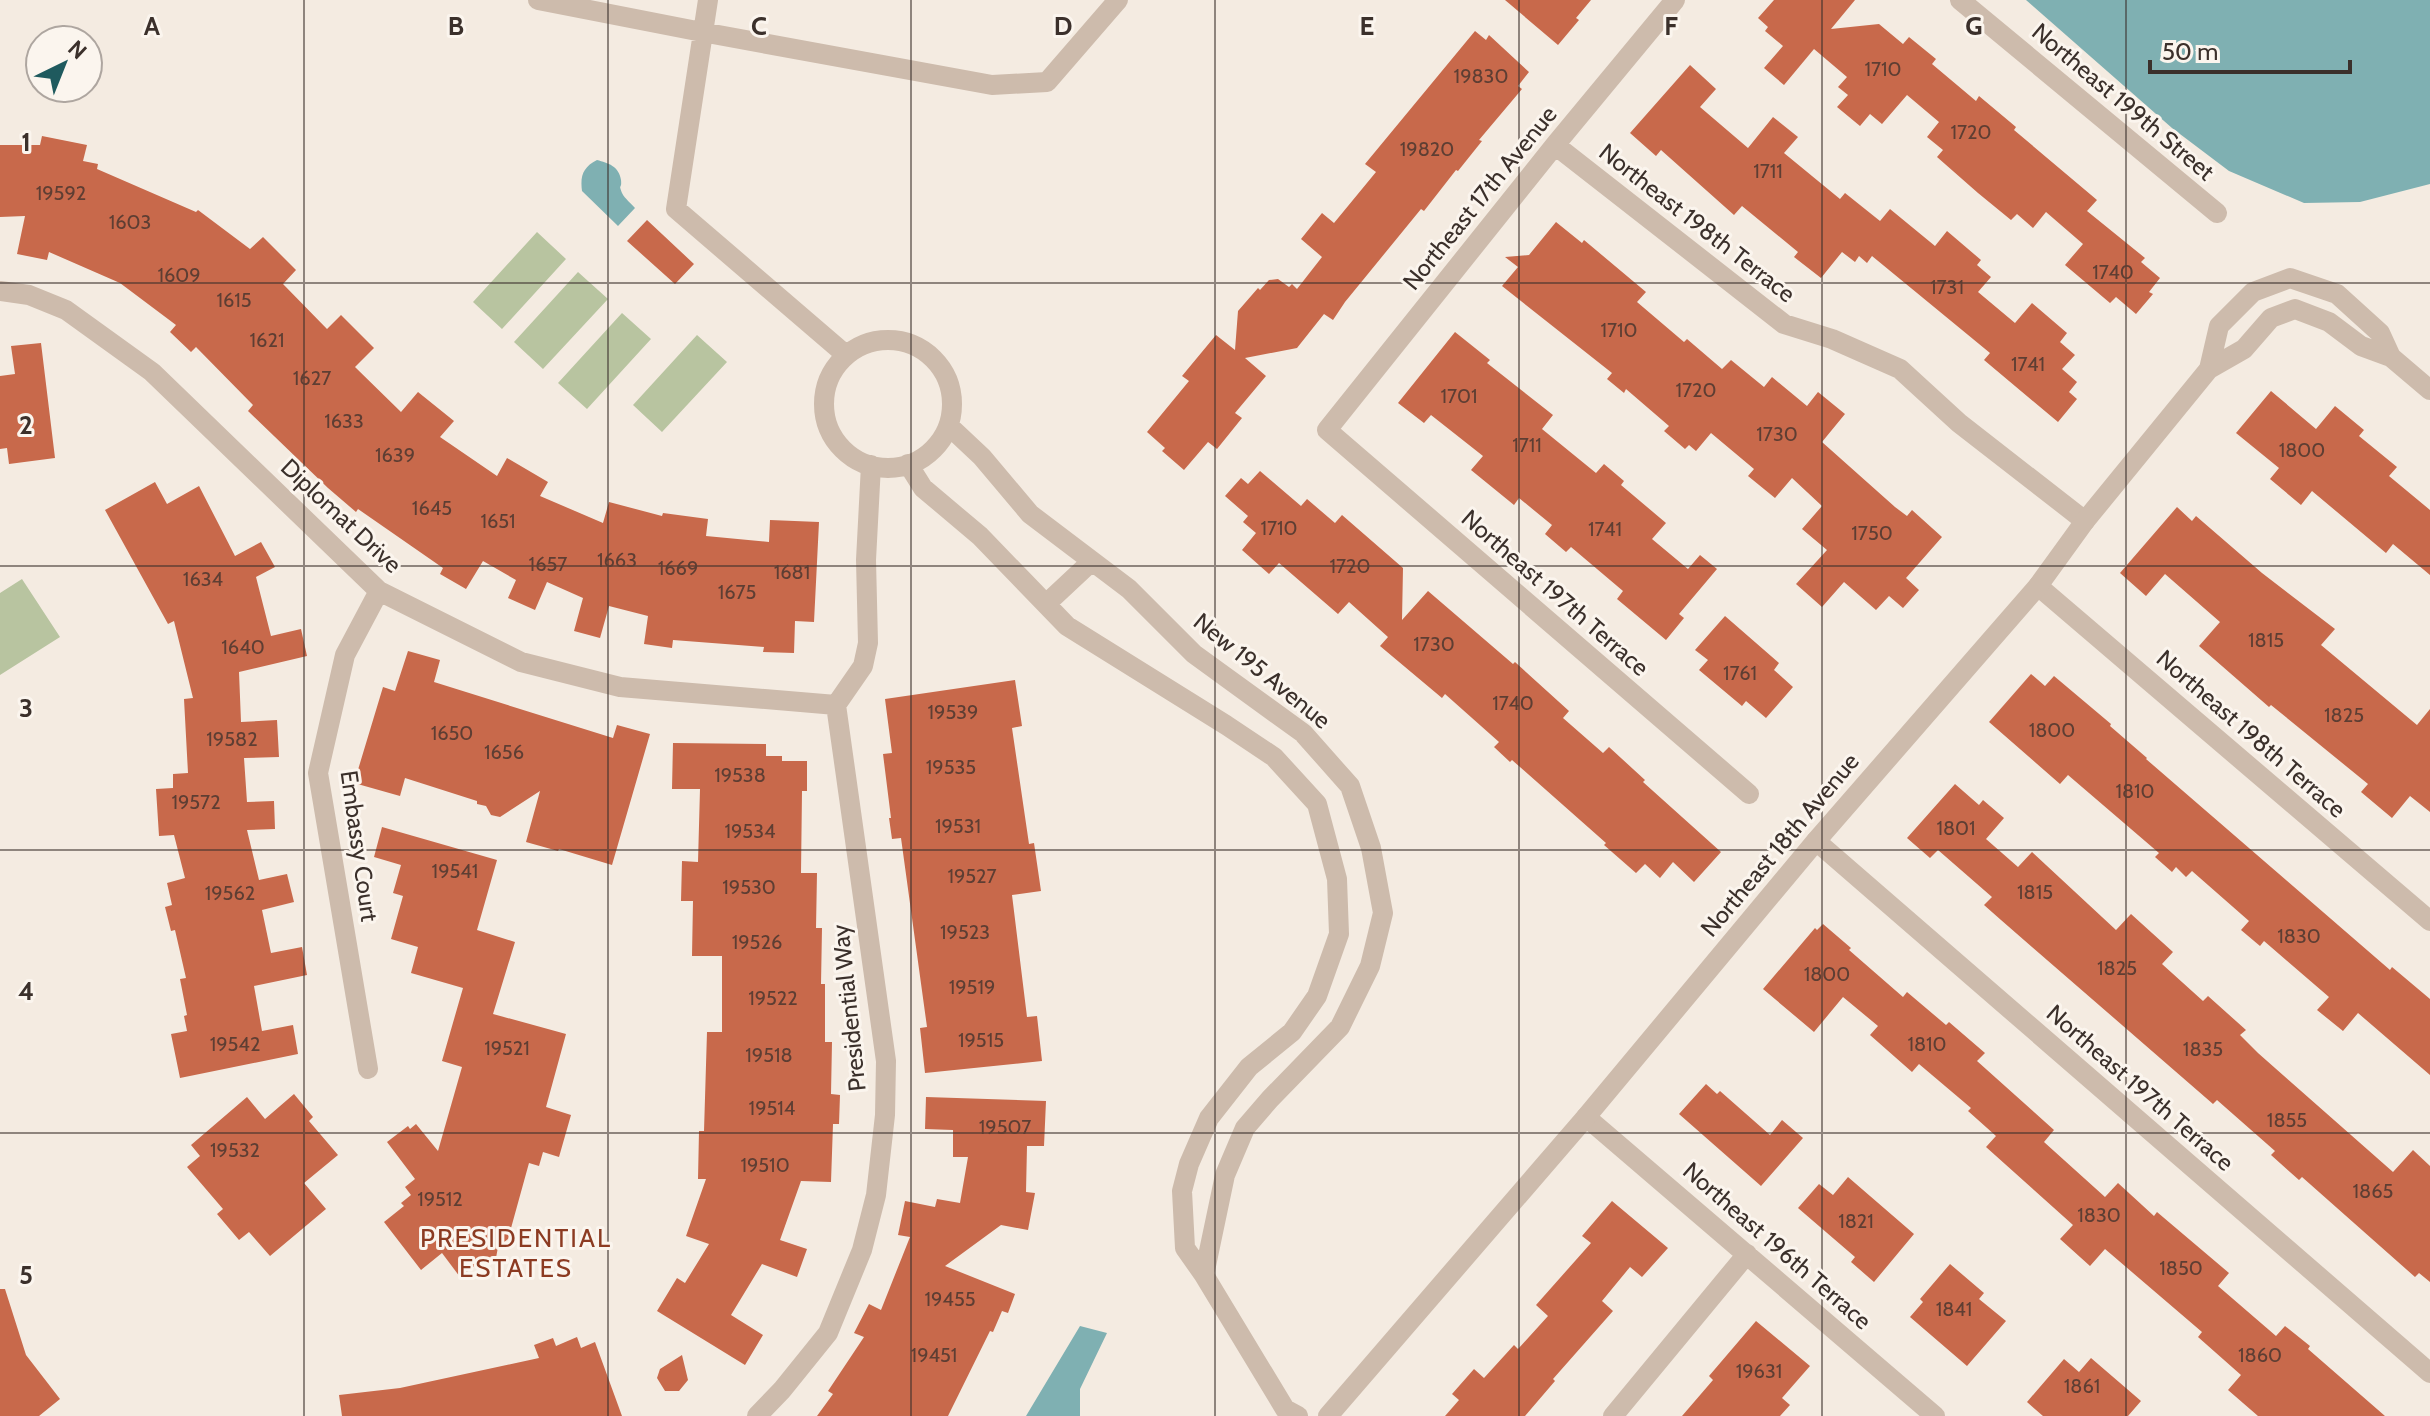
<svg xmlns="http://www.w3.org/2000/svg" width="2430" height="1416" font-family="Cabin,sans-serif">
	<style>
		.green { fill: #b8c4a0 }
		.water { fill: #7fb0b2 }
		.building { fill: #c8694b }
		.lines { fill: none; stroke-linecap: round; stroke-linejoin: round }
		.minor { stroke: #cdbbac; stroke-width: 20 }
		.tertiary { stroke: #cdbbac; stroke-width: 20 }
		.grid { fill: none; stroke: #3b302b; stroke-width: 2; stroke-opacity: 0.55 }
		.labels { text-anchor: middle; stroke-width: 6; stroke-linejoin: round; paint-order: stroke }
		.number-label { font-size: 20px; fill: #5e3e33 }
		.street-label { font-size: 24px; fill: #3b302b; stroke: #fbf5ee }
		.neighbourhood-label { font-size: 26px; letter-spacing: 2px; fill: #8c3b22; stroke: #fbf5ee }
		.grid-label { font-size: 26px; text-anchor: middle; font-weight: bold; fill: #3b302b; stroke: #fbf5ee; stroke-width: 6; stroke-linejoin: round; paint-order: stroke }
	</style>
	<rect width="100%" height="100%" fill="#f4ebe1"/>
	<path class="green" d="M537,232L566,259L502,329L473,302Z
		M578,272L608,299L543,369L514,342Z
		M622,313L651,339L587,409L558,383Z
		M697,335L727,362L662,432L633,405Z
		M22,579L60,637L0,675V593Z"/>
	<path class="water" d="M2026,0H2430V184L2360,202L2304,203L2229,171L2172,128Z
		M597,160C608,163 619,166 621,180C622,190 618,183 622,193C625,199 631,203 635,208L618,226L582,191C580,176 583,167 597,160Z
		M1080,1326L1107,1333L1080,1389V1416H1026Z"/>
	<path class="building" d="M1505,0H1591L1576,18L1579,20L1558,45Z
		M1774,0H1855L1831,29L1879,24L1903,44L1909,37L1936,59L1932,64L1976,101L1979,96L2016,127L2014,130L2097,200L2087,211L2145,258L2141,262L2160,278L2149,292L2153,294L2136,314L2116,297L2110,303L2065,265L2083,244L2046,212L2033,228L2017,214L2011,220L1978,193L1937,157L1943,150L1927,137L1939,122L1907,95L1882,124L1870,114L1860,126L1837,107L1848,95L1838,87L1847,77L1814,49L1784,85L1764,68L1783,46L1765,31L1768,27L1758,18Z
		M1475,31L1486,40L1489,35L1529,72L1518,86L1522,89L1479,140L1482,141L1458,171L1456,170L1424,211L1421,209L1345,302L1333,320L1324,314L1297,348L1245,358L1266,376L1235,413L1242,418L1217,449L1208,442L1184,470L1162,451L1165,448L1147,432L1189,381L1182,376L1216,335L1235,350L1238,311L1258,288L1260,290L1269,280L1278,279L1289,287L1292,284L1297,289L1322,257L1301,239L1322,213L1334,223L1376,172L1365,164Z
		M1690,65L1716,89L1700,107L1748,148L1773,117L1798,137L1784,153L1840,199L1845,193L1880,221L1890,209L1935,246L1947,231L1981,260L1977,265L1991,277L1978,292L2015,323L2032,303L2067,333L2060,342L2075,355L2062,369L2077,382L2069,392L2077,399L2058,422L1984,360L1990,353L1872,256L1867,263L1859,256L1855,262L1842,252L1821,278L1794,257L1798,252L1742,206L1734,215L1661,150L1656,156L1630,133Z
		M42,136L87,145L83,161L98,164L97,169L196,212L198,210L250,249L263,237L296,270L283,284L327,329L341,315L374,348L355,367L401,412L418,392L454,421L440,437L497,476L507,458L548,482L540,496L603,523L609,502L662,516L663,513L708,519L706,536L769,542L770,520L819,522L814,622L795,621L794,653L763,652L764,647L673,640L672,648L644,644L648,616L609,606L600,638L574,631L583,598L547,582L535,610L508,598L516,580L483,561L466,589L440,574L443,568L358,509L356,512L328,488L248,411L253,405L196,347L191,352L170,332L176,325L120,283L49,252L47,260L17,254L25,216L0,217V145H40Z
		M647,220L694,264L675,284L627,241Z
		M1556,222L1582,243L1584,240L1646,292L1637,302L1684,342L1687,339L1722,369L1731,360L1764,387L1772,377L1807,406L1818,392L1845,414L1822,442L1895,507L1907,516L1912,510L1942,537L1906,578L1919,590L1903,608L1889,596L1876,610L1844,582L1822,607L1796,584L1827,550L1802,529L1822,506L1792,478L1775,498L1748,476L1754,469L1711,433L1696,451L1689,445L1685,449L1664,431L1669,426L1626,389L1624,393L1607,379L1612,373L1502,286L1518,267L1505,257L1529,255Z
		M1455,332L1490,360L1487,363L1553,415L1542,429L1596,473L1604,464L1624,481L1621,485L1666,523L1652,539L1688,569L1700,555L1717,569L1679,614L1684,618L1666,640L1617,599L1623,591L1571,547L1566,552L1545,534L1552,525L1519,498L1514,505L1471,470L1483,456L1431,415L1424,423L1398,403Z
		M41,343L55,458L9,464L7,448L0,449V376L15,374L11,346Z
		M2271,391L2316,429L2335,406L2364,430L2359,436L2397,467L2389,476L2430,510V575L2393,544L2386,553L2312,491L2301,505L2270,479L2279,468L2236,433Z
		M1260,471L1301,506L1307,499L1335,523L1342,515L1403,568L1402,620L1428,591L1513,664L1515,662L1569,711L1563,718L1603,753L1609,747L1645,780L1643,782L1721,852L1694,882L1673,862L1660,878L1645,864L1636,873L1604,845L1606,843L1512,760L1510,762L1494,747L1499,742L1445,694L1442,698L1380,646L1388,637L1349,602L1338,614L1279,563L1269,574L1242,550L1256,533L1243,522L1248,516L1225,496L1241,478L1248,484Z
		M155,482L167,504L199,486L235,556L261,542L275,567L256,577L271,636L301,629L307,656L239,672L241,722L277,720L279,757L244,758L247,802L274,801L275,829L247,830L259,880L287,874L294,902L262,910L271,953L302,947L307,975L254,986L262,1031L293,1025L298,1054L180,1078L171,1034L187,1031L184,1016L187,1015L180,979L186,978L175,930L171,931L165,907L172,905L167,883L185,878L174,835L159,836L156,789L173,788V774L188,773L184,699L193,698L174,621L168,624L105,510Z
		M2177,507L2192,521L2196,516L2262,573L2335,629L2321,645L2417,725L2430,709V812L2410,796L2392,818L2361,792L2368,784L2271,705L2269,707L2199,646L2220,622L2165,574L2146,596L2120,573Z
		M1725,616L1779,663L1774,670L1793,687L1766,718L1746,701L1742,706L1699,670L1708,660L1695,650Z
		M408,651L440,660L434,682L613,738L617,725L650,734L612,865L559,849L558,851L526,842L540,791L500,817L491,815L486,806L477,804V801L405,778L400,796L354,783L383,687L395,691Z
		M2031,674L2045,686L2054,676L2111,724L2110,726L2147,758L2146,759L2390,970L2392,967L2430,999V1075L2358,1013L2343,1031L2317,1010L2329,997L2264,941L2260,946L2241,930L2249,921L2192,871L2186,877L2176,867L2172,872L2155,857L2159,853L2068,775L2060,784L1989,722Z
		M1015,680L1022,726L1012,728L1029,844L1034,843L1041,891L1012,895L1027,1017L1037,1016L1042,1061L925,1073L920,1028L927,1027L912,918L901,838L892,839L889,818H891L883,754L892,753L885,699Z
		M673,743L766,744V756H782V761H807V791H802L801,873H817L816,928H822L821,984H825V1042H832L831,1094L840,1095L839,1124H833L831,1182L801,1181L780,1240L807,1249L797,1277L762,1264L731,1315L763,1335L745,1365L657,1311L677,1278L685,1283L709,1244L686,1236L706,1179H698L699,1131H704L707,1032H722V956H692L693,901H681L682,861L698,862L700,789H672Z
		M1955,784L1979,805L1983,800L2004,818L1986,839L2018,867L2032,852L2116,930L2131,914L2173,952L2162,964L2203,1001L2208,996L2246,1030L2240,1035L2258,1053L2393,1172L2413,1150L2430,1166V1282L2419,1273L2415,1277L2302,1177L2299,1180L2271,1155L2275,1151L2217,1100L2213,1104L2001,920L1984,905L1992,897L1938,850L1930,858L1907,838Z
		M382,827L497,860L477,930L515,942L493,1014L566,1034L546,1107L571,1115L559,1157L543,1152L539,1166L529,1163L508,1239L498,1247L496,1258L488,1265L477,1264L460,1277L442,1253L421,1270L384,1222L404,1206L401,1203L411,1195L405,1187L415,1179L387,1142L408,1126L410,1129L416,1124L438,1151L462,1067L442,1061L463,988L411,973L418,947L391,939L403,896L393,893L401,865L374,857Z
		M1823,924L1851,948L1849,950L1903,997L1907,992L1946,1025L1949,1022L1985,1053L1977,1061L2054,1130L2044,1142L2105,1197L2118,1183L2154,1216L2157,1212L2229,1273L2218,1286L2276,1336L2285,1326L2310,1346L2308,1349L2385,1416H2258L2228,1390L2241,1375L2198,1337L2202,1332L2105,1249L2090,1266L2060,1239L2073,1225L1986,1147L1996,1136L1968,1111L1971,1108L1919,1064L1912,1072L1870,1035L1878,1026L1843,997L1814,1032L1763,989L1815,928L1817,930Z
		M1706,1084L1717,1094L1720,1091L1770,1135L1782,1120L1803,1138L1761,1186L1679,1114Z
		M294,1094L313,1117L309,1121L338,1155L304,1183L326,1209L270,1256L249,1232L239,1240L217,1214L223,1209L187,1167L200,1156L191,1145L247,1097L265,1119Z
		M926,1097L1046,1101L1044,1146H1027L1026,1192L1035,1193L1028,1230L1001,1225L945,1266L1015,1294L1008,1313L1002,1311L993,1332L990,1331L948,1416H817L833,1394L828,1391L864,1337L854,1333L869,1304L881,1310L910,1237L898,1235L905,1201L935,1207L937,1199L960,1203L968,1157H953V1130L925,1129Z
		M1848,1177L1914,1234L1874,1282L1851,1262L1855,1257L1798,1208L1819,1184L1833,1195Z
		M1612,1201L1668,1248L1642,1277L1630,1267L1602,1301L1613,1311L1553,1379L1555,1381L1525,1416H1445L1459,1400L1452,1394L1474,1369L1484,1378L1514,1345L1518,1349L1548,1316L1536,1305L1591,1243L1582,1236Z
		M1950,1264L1984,1293L1979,1299L2006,1321L1967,1366L1910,1317L1923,1302L1920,1299Z
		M0,1289H5L26,1355L60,1399L39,1416H0Z
		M1756,1321L1810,1366L1782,1398L1790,1405L1780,1416H1682L1713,1380L1709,1376Z
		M577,1337L581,1348L595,1342L622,1416H342L339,1395L400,1388L539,1358L534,1345L553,1338L556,1346Z
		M682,1355L688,1380L679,1391H665L657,1378L660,1369Z
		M2091,1358L2141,1401L2128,1416H2043L2027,1402L2064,1359L2079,1372Z"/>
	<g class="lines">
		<path class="minor" d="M538,0L702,32L992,85L1047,82L1118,0
			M708,0L676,209L846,355
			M1675,0L1555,145L1327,430L1749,794
			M1960,0L2217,213
			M1555,145L1784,324L1832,339L1900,369L1959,423L2085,521
			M0,291L29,295L66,310L152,372L379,591L521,662L620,687L836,705
			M824 404a64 64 0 1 1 128 0a64 64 0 1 1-128 0Z
			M908,464L923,488L980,536L1067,626L1226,725L1274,757L1317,804L1337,879L1339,934L1317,996L1292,1032L1249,1067L1209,1118L1189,1164L1182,1191L1185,1248L1204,1275L1225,1175L1245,1128L1270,1099L1340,1027L1370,966L1383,913L1371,848L1350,786L1303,733L1194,654L1129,589L1030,514L982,457L949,426
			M2038,586L2430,921
			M1046,604L1092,561
			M836,705L863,666L868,643L866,560L871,465
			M1816,841L2430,1373
			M368,1069L318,773L345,655L379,591
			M1586,1117L1935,1416
			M1204,1275L1285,1409L1298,1416
			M757,1416L782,1390L828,1333L862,1250L876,1195L885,1115L886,1061L836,705
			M1613,1416L1747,1254"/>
		<path class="tertiary" d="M2209,369L2219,326L2253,292L2290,278L2337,294L2380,333L2391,357
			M1328,1416L1586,1117L1816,841L2038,586L2085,521L2209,369L2244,349L2271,318L2295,309L2329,322L2361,346L2391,357L2430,390"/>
	</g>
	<path class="grid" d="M304,0V1416M608,0V1416M911,0V1416M1215,0V1416M1519,0V1416M1822,0V1416M2126,0V1416M0,283H2430M0,566H2430M0,850H2430M0,1133H2430"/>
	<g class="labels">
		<g class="number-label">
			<text x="1883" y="76">1710</text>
			<text x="1481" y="83">19830</text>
			<text x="1971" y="139">1720</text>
			<text x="1427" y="156">19820</text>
			<text x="1768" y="178">1711</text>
			<text x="61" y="200">19592</text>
			<text x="130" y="229">1603</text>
			<text x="2113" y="279">1740</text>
			<text x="179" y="282">1609</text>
			<text x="1947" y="294">1731</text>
			<text x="234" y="307">1615</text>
			<text x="1619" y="337">1710</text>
			<text x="267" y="347">1621</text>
			<text x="2028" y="371">1741</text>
			<text x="312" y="385">1627</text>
			<text x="1696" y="397">1720</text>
			<text x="1459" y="403">1701</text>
			<text x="344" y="428">1633</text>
			<text x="1777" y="441">1730</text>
			<text x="1527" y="452">1711</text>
			<text x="2302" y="457">1800</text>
			<text x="395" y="462">1639</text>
			<text x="432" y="515">1645</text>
			<text x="498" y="528">1651</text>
			<text x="1279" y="535">1710</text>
			<text x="1605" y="536">1741</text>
			<text x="1872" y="540">1750</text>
			<text x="617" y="567">1663</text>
			<text x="548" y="571">1657</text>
			<text x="1350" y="573">1720</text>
			<text x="678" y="575">1669</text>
			<text x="792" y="579">1681</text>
			<text x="203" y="586">1634</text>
			<text x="737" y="599">1675</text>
			<text x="2266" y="647">1815</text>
			<text x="1434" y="651">1730</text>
			<text x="243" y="654">1640</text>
			<text x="1740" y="680">1761</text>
			<text x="1513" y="710">1740</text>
			<text x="953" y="719">19539</text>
			<text x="2344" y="722">1825</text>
			<text x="2052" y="737">1800</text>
			<text x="452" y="740">1650</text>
			<text x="232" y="746">19582</text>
			<text x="504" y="759">1656</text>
			<text x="951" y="774">19535</text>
			<text x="740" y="782">19538</text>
			<text x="2135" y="798">1810</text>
			<text x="196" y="809">19572</text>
			<text x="958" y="833">19531</text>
			<text x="1956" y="835">1801</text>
			<text x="750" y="838">19534</text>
			<text x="455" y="878">19541</text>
			<text x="972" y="883">19527</text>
			<text x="749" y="894">19530</text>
			<text x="2035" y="899">1815</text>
			<text x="230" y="900">19562</text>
			<text x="965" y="939">19523</text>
			<text x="2299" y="943">1830</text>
			<text x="757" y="949">19526</text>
			<text x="2117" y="975">1825</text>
			<text x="1827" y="981">1800</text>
			<text x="972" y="994">19519</text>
			<text x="773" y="1005">19522</text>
			<text x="981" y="1047">19515</text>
			<text x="235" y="1051">19542</text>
			<text x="1927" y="1051">1810</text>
			<text x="507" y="1055">19521</text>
			<text x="2203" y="1056">1835</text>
			<text x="769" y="1062">19518</text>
			<text x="772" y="1115">19514</text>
			<text x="2287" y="1127">1855</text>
			<text x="1005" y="1134">19507</text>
			<text x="235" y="1157">19532</text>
			<text x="765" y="1172">19510</text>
			<text x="2373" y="1198">1865</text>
			<text x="440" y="1206">19512</text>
			<text x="2099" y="1222">1830</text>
			<text x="1856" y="1228">1821</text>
			<text x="2181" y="1275">1850</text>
			<text x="950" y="1306">19455</text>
			<text x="1954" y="1316">1841</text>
			<text x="934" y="1362">19451</text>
			<text x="2260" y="1362">1860</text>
			<text x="1759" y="1378">19631</text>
			<text x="2082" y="1393">1861</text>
		</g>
		<g class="street-label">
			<text transform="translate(2123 102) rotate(40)" y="8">Northeast 199th Street</text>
			<text transform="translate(1480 198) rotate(-51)" y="8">Northeast 17th Avenue</text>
			<text transform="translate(1697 223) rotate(38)" y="8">Northeast 198th Terrace</text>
			<text transform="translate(341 516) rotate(43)" y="8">Diplomat Drive</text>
			<text transform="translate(1555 593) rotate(41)" y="8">Northeast 197th Terrace</text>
			<text transform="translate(1262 671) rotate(39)" y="8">New 195 Avenue</text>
			<text transform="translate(2251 734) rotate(41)" y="8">Northeast 198th Terrace</text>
			<text transform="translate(1780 845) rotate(-50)" y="8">Northeast 18th Avenue</text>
			<text transform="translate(359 846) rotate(82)" y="8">Embassy Court</text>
			<text transform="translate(849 1008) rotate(-96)" y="8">Presidential Way</text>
			<text transform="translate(2140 1088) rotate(41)" y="8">Northeast 197th Terrace</text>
			<text transform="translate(1777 1246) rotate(41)" y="8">Northeast 196th Terrace</text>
		</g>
		<g class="neighbourhood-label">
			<text x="516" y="1247">PRESIDENTIAL<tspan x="516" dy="30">ESTATES</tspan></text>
		</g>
	</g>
	<g class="grid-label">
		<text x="152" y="35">A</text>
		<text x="456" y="35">B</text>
		<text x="759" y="35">C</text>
		<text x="1063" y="35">D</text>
		<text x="1367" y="35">E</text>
		<text x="1671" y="35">F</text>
		<text x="1974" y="35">G</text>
		<text x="26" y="151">1</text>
		<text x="26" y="434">2</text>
		<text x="26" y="717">3</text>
		<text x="26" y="1000">4</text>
		<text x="26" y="1284">5</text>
	</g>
	<g transform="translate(64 64) rotate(43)"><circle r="38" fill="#fbf5ee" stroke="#aea6a0" stroke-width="2"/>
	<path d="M0-6L14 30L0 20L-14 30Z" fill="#1f5a5e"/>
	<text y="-12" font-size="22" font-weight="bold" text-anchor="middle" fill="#3b302b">N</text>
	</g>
	<path d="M2150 60v12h200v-12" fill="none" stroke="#3b302b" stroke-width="4"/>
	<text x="2162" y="60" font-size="24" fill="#3b302b" stroke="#fbf5ee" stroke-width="6" paint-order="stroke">50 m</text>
</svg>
